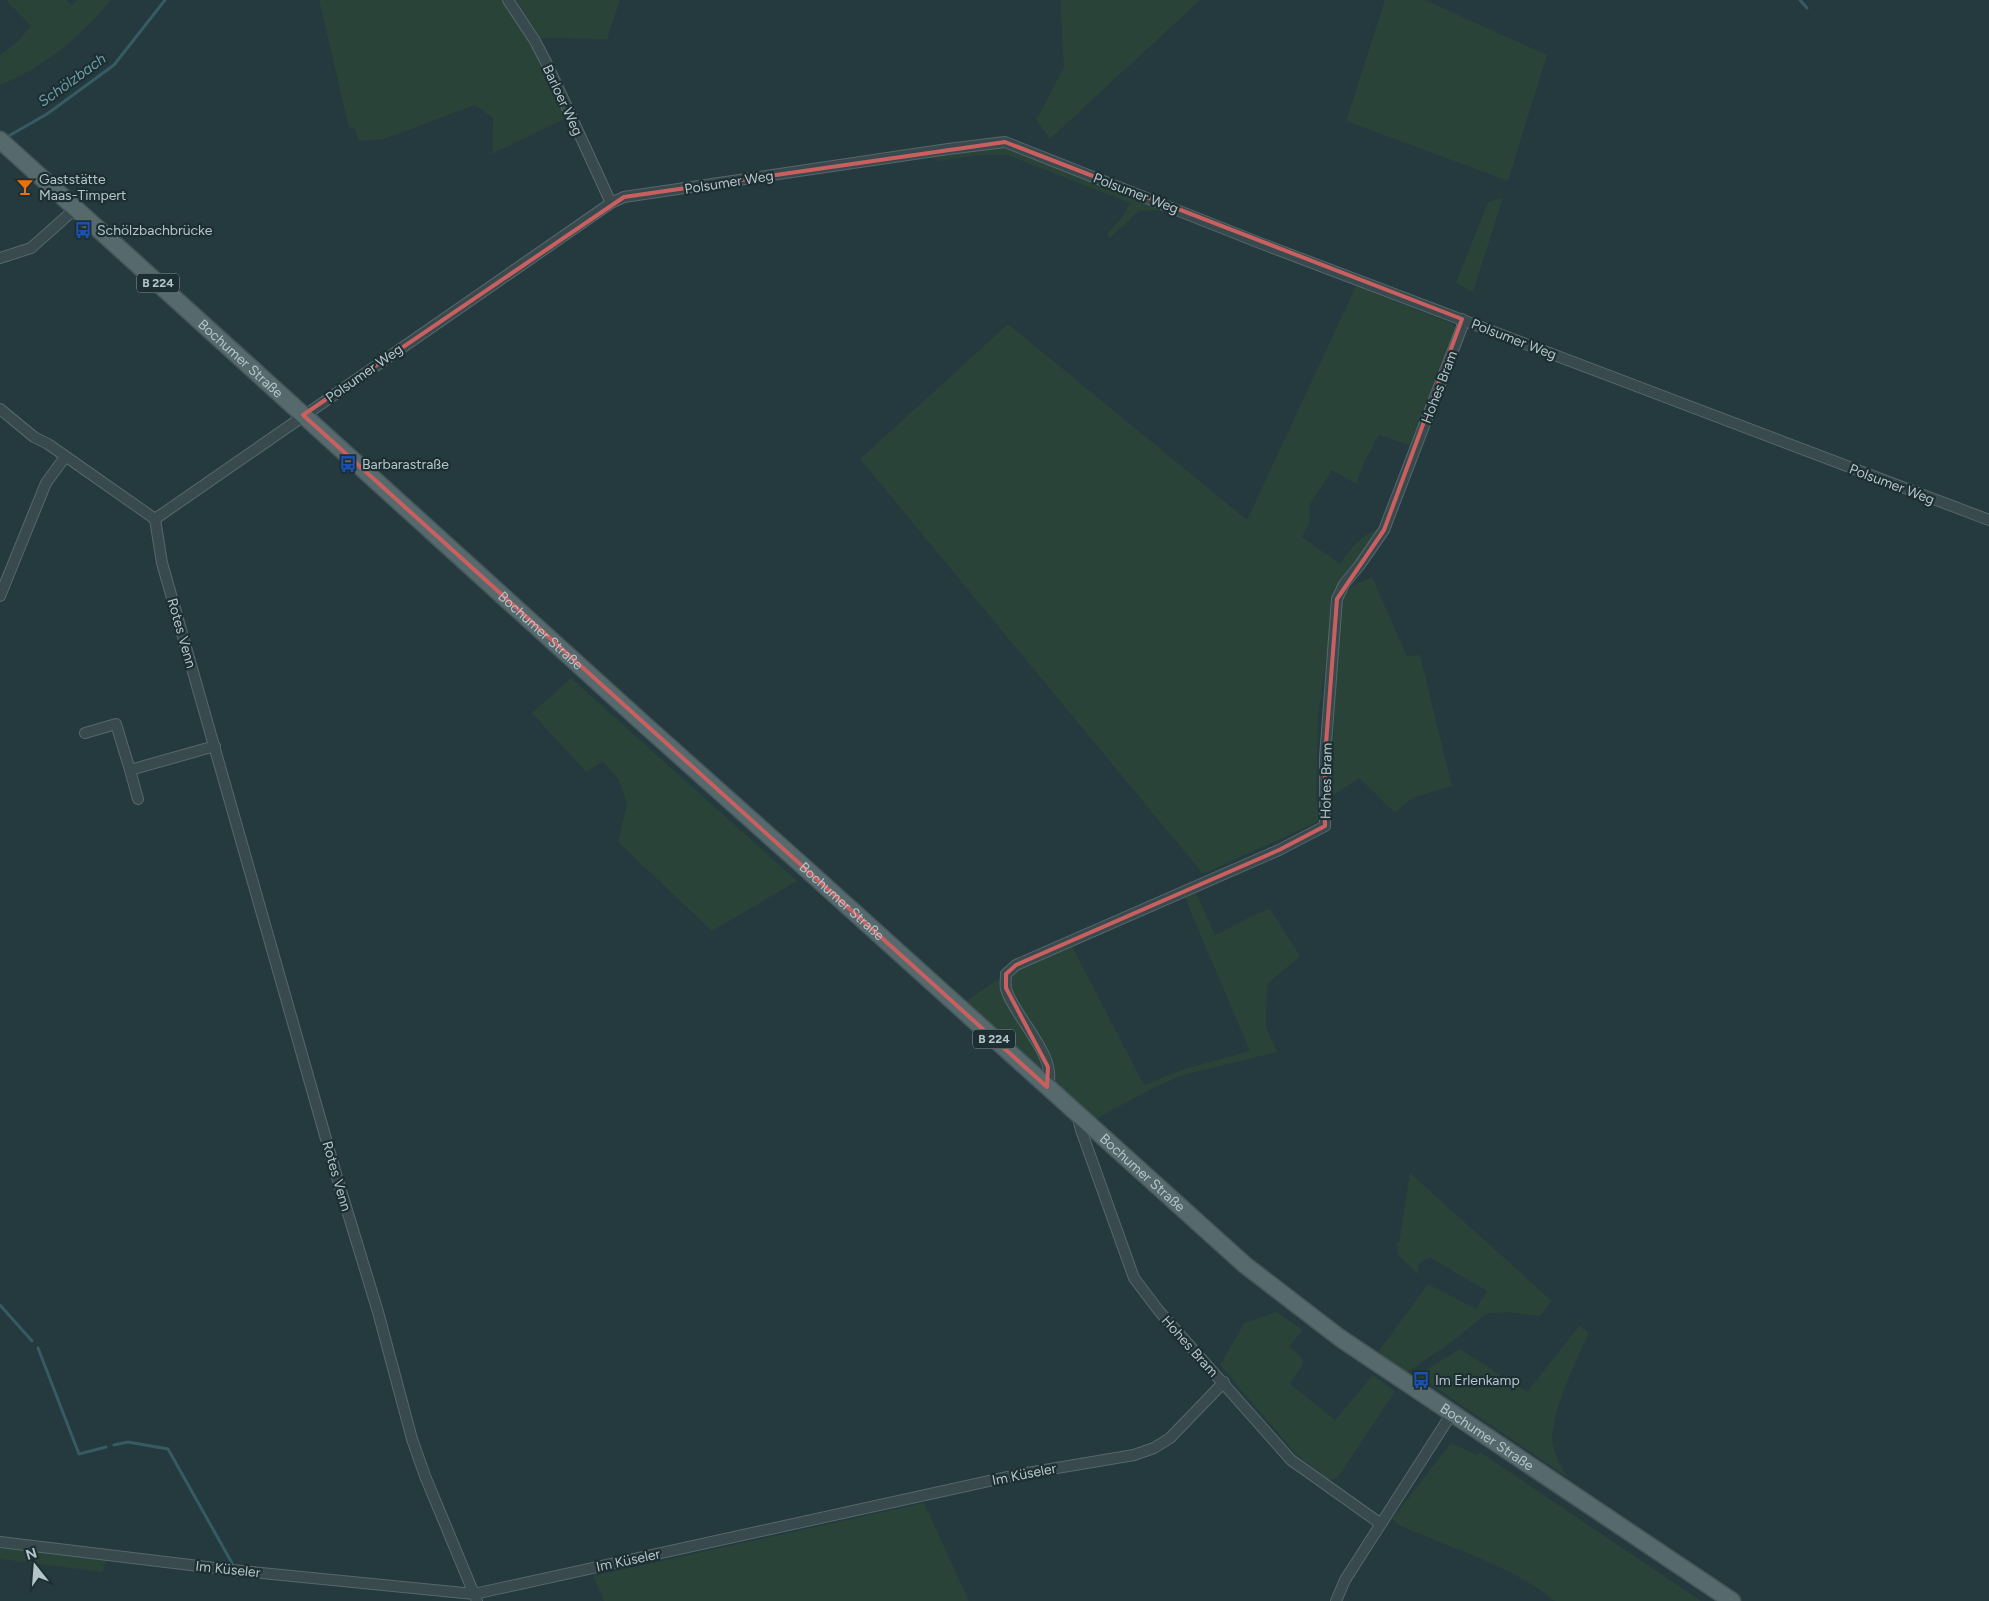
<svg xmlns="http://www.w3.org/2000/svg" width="1989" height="1601" font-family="Figtree,sans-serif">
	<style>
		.green { fill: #294339 }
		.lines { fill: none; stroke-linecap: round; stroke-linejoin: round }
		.stream { stroke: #365b63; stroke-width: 3 }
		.minor-casing { stroke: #56686c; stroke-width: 12 }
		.primary-casing { stroke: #44565a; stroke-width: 19 }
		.minor { stroke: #384a4e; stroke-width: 10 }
		.primary { stroke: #566a6e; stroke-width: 16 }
		.marked { fill: none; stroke: #ca5f60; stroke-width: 4; stroke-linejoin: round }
		.labels { text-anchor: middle; stroke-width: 4.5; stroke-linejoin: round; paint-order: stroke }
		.shield { fill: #1d2f33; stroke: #87989c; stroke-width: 1 }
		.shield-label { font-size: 12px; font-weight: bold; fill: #b4c5c9 }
		.street-label { font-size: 14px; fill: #b4c5c9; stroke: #1d2f33 }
		.poi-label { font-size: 14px; fill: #b4c5c9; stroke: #1d2f33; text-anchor: start }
		.water-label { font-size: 15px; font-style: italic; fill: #6d9ea8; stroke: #1d2f33 }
	</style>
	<rect width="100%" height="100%" fill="#243a3e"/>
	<path class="green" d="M6,0H66L72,5L77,0H111C83,35 42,69 0,85V55L18,41L31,26Z
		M319,0H502L543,64L566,118L492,154L493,118L475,105L384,139L358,141L355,128H349Z
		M516,0H620L607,39L540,38Z
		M1060,0H1200L1050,139L1036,120L1064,67Z
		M1385,0H1425L1547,55L1508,181L1346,121Z
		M991,146L1012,147L1163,210L1139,211L1109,239L1107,234L1123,216L1130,203L1007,155H980L939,161L929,156Z
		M1503,198L1473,292L1456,283L1488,202Z
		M1356,286L1453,324L1456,330L1412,446L1379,435L1363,465L1356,484L1332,470L1309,506L1310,522L1302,537L1340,564C1353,545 1362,535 1383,526L1336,592L1318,717L1316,800L1319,821L1203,874L860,459L1008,324L1247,520Z
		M1372,577L1407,656L1420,655L1452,786L1412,798L1395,813L1359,778L1331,797L1339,613C1345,587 1348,588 1372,577Z
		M571,678L797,881L712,931L618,842L627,803L619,780L603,762L586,772L532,713Z
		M1196,893L1215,935L1258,913L1270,909L1300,956L1267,984L1266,1027L1277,1052L1183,1075L1155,1087L1094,1120L1052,1084L1008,988L1010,975L1018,968L1071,944L1144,1085L1184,1069L1250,1051L1184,896Z
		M998,979L1039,1052L1042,1071H1038L963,1003Z
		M1410,1173L1552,1301L1540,1316L1506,1312L1486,1314L1452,1342L1406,1373L1378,1352L1428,1284L1476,1309L1487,1291L1431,1258C1421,1259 1416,1265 1419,1275L1398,1255L1396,1243H1399Z
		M1276,1312L1303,1330L1289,1346L1303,1359V1364L1290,1384L1335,1420L1373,1375L1395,1391L1338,1477L1329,1480L1296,1454L1220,1365L1244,1323Z
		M1580,1325L1589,1333C1578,1355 1547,1422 1553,1445C1555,1456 1562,1467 1567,1477L1417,1375L1460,1349L1527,1392Z
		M1451,1443L1477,1455L1480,1452L1701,1601H1555C1509,1564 1451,1549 1399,1525L1392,1519Z
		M924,1503L969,1601H604L593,1576Z
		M0,1548L106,1560L103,1572L0,1559Z"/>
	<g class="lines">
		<path class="stream" d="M1800,0L1807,8
			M5,138L47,114L114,65L165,0
			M0,1305L32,1341
			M38,1348L79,1454L106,1447
			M114,1445L128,1442L168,1449L232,1563"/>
		<g class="minor-casing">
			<path id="minor" d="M508,0L535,41L548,66L611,203
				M0,258L31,248L76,208
				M0,409L34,437L48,444L155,519
				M155,519L611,203L624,197L948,149L1005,142L1260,243L1989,520
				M155,519L162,563L336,1174L378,1312L412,1439L425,1476L477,1601
				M0,596L46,483L65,457
				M85,733L116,724L130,770L215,746
				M130,770L138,799
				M1047,1087C1060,1058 1014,1017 1006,989C1005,984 1006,978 1006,974L1016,965L1279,850L1325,826V757L1337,599L1344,584L1359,566L1384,530L1462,327V319
				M1077,1115L1081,1130L1134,1278L1159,1311L1291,1460L1381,1524
				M0,1542L232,1570L474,1594L1021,1474L1134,1455L1154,1448L1170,1438L1224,1382
				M1336,1601L1345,1580L1452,1413"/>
		</g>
		<g class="primary-casing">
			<g id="primary">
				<path id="s1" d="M0,140L645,725L803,866L1245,1265L1340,1338L1732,1601"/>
			</g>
		</g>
		<use href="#minor" class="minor"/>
		<use href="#primary" class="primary"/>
	</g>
	<path class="marked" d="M1005,142L1462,319L1384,530L1337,599L1325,757V826L1279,850L1016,965L1006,974V988L1048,1067L1047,1087L303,415L624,197Z"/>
	<defs>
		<g id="bar-bare" transform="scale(1.35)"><path d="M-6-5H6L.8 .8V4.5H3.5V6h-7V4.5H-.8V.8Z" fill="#e8710a" stroke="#1d2f33" stroke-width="2.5" paint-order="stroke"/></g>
		<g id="bus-bare" transform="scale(1.35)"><path d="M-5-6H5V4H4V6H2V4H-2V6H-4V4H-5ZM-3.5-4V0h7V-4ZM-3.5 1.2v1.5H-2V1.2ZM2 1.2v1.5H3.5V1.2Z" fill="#1a4fb4" stroke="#1d2f33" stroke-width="2.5" paint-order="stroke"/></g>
	</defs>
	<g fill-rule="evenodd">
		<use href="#bar-bare" x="25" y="187"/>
		<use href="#bus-bare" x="83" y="230"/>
		<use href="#bus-bare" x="348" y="464"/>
		<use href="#bus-bare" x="1421" y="1380"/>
	</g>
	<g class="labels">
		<g class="shield">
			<rect x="137" y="273.5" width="42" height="19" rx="4"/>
			<rect x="973" y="1029.5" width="42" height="19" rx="4"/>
		</g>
		<g class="shield-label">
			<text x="158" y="287">B 224</text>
			<text x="994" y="1043">B 224</text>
		</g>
		<g class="street-label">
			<text transform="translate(563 100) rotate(65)" y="5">Barloer Weg</text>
			<text transform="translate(729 182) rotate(-9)" y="5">Polsumer Weg</text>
			<text transform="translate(1136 193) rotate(21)" y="5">Polsumer Weg</text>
			<text transform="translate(1514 339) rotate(21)" y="5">Polsumer Weg</text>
			<text dy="5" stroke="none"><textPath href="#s1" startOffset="325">Bochumer Straße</textPath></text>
			<text transform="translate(364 373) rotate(-35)" y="5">Polsumer Weg</text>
			<text transform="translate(1439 387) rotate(-69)" y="5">Hohes Bram</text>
			<text transform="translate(1892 484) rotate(21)" y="5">Polsumer Weg</text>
			<text dy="5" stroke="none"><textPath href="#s1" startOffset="730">Bochumer Straße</textPath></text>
			<text transform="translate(182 633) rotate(74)" y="5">Rotes Venn</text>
			<text transform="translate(1326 781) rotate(-89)" y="5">Hohes Bram</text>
			<text dy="5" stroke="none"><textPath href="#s1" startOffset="1135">Bochumer Straße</textPath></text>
			<text dy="5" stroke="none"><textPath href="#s1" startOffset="1540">Bochumer Straße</textPath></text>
			<text transform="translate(337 1176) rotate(74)" y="5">Rotes Venn</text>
			<text transform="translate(1190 1346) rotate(48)" y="5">Hohes Bram</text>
			<text dy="5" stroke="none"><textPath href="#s1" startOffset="1975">Bochumer Straße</textPath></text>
			<text transform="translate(1024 1474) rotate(-11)" y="5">Im Küseler</text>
			<text transform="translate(628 1560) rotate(-12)" y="5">Im Küseler</text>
			<text transform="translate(228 1569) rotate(6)" y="5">Im Küseler</text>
		</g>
		<g class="poi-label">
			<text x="39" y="184">Gaststätte<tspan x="39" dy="16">Maas-Timpert</tspan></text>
			<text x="97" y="235">Schölzbachbrücke</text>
			<text x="362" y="469">Barbarastraße</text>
			<text x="1435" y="1385">Im Erlenkamp</text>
		</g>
		<g class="water-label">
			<text transform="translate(72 80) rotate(-36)" y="5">Schölzbach</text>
		</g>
	</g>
	<g transform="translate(35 1566) rotate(343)" stroke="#1d2f33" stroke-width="4" paint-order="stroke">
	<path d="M0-4L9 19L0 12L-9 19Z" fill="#b4c5c9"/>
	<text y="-8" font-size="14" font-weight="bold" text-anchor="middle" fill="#b4c5c9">N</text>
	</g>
</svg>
